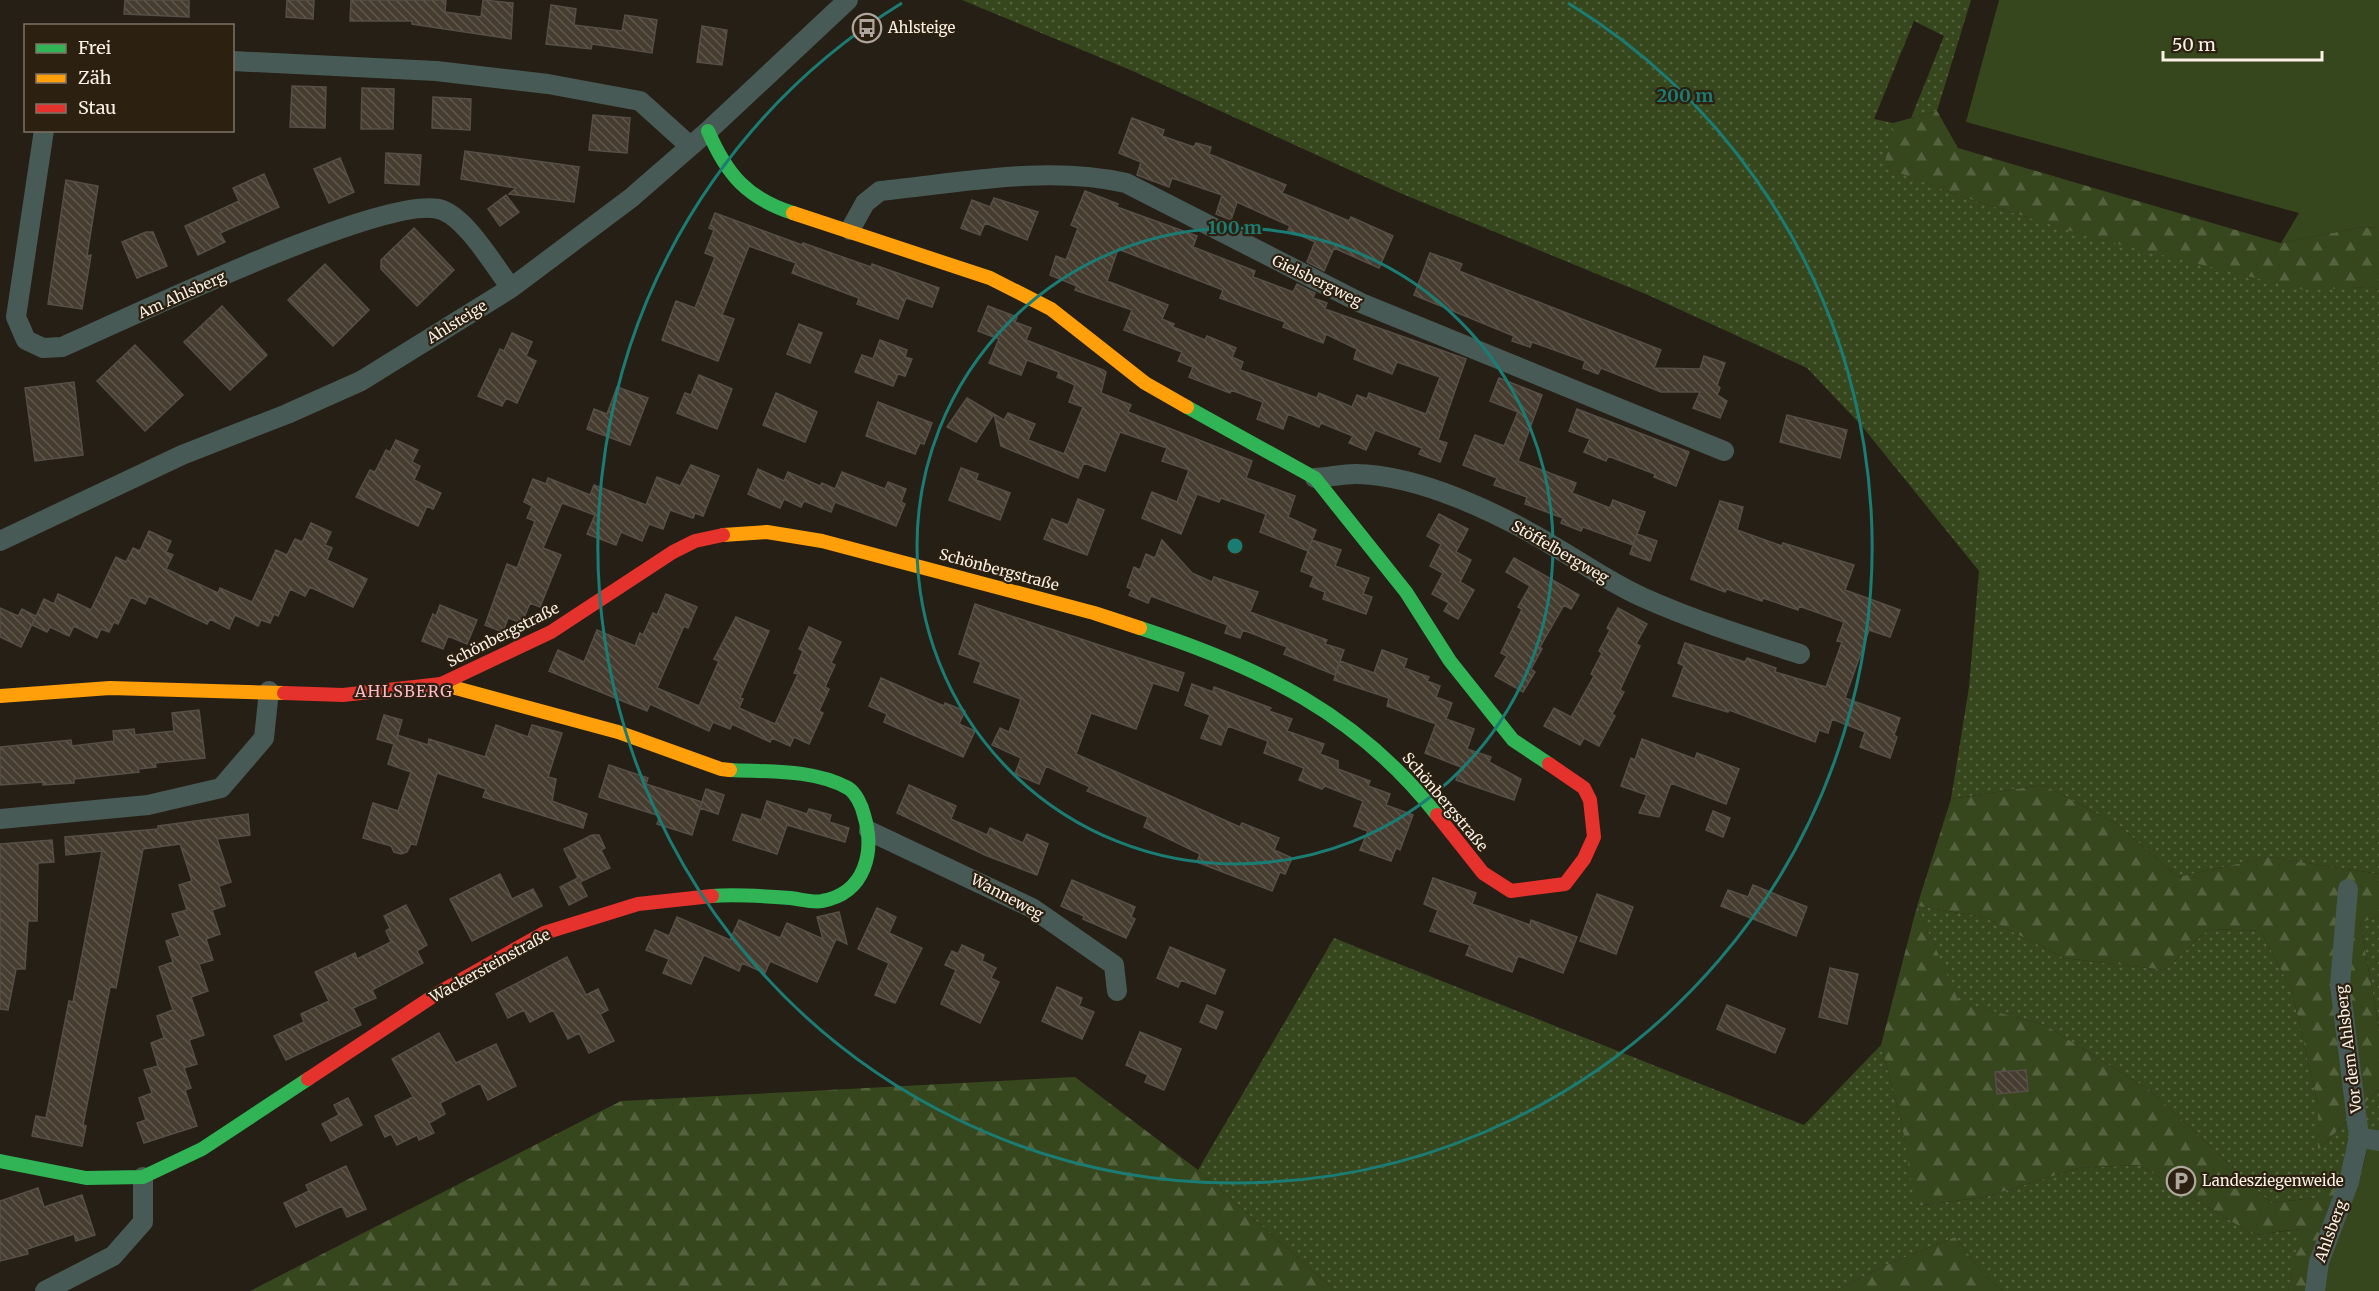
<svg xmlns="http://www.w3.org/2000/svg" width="2379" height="1291" font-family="Merriweather,serif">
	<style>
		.grass { fill: url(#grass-dots) }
		.forest { fill: url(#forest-firs) }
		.green { fill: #36471d }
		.building { fill: url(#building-back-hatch); stroke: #554f48; stroke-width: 1.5; fill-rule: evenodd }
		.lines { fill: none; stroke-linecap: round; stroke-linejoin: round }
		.street { stroke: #485a55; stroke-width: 20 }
		.fast { stroke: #30b455; stroke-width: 14 }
		.slow { stroke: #ff9f0a; stroke-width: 14 }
		.jam { stroke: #e5322d; stroke-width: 14 }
		.ring { fill: none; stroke: #1b7c74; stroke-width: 3 }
		.labels { text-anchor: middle; stroke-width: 4.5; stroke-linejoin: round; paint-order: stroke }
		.poi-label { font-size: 15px; fill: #f9f0e6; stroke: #2c2010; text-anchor: start }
		.street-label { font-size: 15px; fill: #f9f0e6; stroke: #2c2010 }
		.neighbourhood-label { font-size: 16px; letter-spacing: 1.5px; fill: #fbb9ca; stroke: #2c2010 }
		.centre { fill: #1b7c74; stroke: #2c2010; stroke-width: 3 }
		.ring-label { font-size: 18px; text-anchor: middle; font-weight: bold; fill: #1b7c74; stroke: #2c2010; stroke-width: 4.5; stroke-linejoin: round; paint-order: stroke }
	</style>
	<defs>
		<pattern id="grass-dots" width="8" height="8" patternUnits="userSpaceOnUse" patternTransform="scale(1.5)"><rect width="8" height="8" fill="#36471d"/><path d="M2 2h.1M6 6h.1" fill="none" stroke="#54623e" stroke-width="1.8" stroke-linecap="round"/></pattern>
		<pattern id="forest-firs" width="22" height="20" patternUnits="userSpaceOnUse" patternTransform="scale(1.5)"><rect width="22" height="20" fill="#36471d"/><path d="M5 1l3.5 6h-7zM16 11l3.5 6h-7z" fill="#54623e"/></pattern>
		<pattern id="building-back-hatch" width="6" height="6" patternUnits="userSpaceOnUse" patternTransform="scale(1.5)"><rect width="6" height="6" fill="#463c2f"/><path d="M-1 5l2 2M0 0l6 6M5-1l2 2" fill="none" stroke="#61584d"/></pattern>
	</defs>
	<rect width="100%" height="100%" fill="#261f16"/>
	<path class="grass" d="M962,0H1971L1937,111L1911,118L1944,36L1914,21L1874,119L1893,123L1885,167L1960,196L2094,238L2304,289L2373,287L2379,290V874L2268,857L2178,877L2117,824L2043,785L1951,799L1969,687L1979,571L1861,425L1807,368L1648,295L1400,193L1135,72Z
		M1917,906L1984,917L2064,958L2165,970L2209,929L2261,931L2292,991L2318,1105V1150L2379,1089V1291L2358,1186L2367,1152L2315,1198L2271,1203L2151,1091L2045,1025L1958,1002Z
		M2379,916V1027L2360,923Z
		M1334,938L1804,1125L1881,1045L1902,1125L1916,1206L1985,1197L2079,1168L2139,1165L2254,1235L2301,1229L2288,1291H2003L1985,1276L1955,1237L1884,1266L1835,1291H1336L1198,1170Z"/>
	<path class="forest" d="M1937,111L1958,148L2280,243L2362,227L2379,228V290L2373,287L2304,290L2093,238L1960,196L1884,167L1893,123Z
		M2043,785L2117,824L2178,877L2268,857L2379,874V916L2360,923L2379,1027V1089L2318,1150V1105L2292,991L2261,931L2209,929L2165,970L2064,958L1984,917L1917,906L1959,1002L2045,1025L2151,1091L2271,1203L2315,1198L2367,1151L2324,1291H2288L2300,1229L2254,1235L2139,1165L2079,1168L1985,1197L1915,1206L1902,1125L1881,1045L1917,906L1951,799Z
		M1075,1077L1198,1170L1336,1291H250L621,1101Z
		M1955,1237L1985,1276L2003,1291H1835L1884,1266Z"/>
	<path class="green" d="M1999,0H2379V228L2362,227L2281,243L2299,213L1966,122Z
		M2367,1151L2379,1153V1291H2324L2326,1267L2358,1186Z"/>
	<path class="building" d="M125,0H189V17L124,14Z
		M287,0H314L313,19L286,17Z
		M351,0H446L445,12L481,17L483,0L513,3L511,39L412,24V21H350Z
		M551,5L576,9L574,25L622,31L625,15L657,20L652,53L592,44L591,49L546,44Z
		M702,26L727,30L722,65L697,62Z
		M292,86L326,87L325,128L290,127Z
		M362,88L394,89L393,129H361Z
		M433,97L471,99L470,130L432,128Z
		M593,115L630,118L627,153L589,150Z
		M1132,118L1164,130L1162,136L1194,147L1196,143L1211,147L1209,154L1286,185L1282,193L1349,221L1351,217L1393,236L1379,268L1334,248L1324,271L1307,262L1315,242L1288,230L1290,226L1237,202L1231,220L1216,214L1222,195L1172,178L1169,187L1137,175L1141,162L1119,153Z
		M465,151L579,167L574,202L509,194L516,188L461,179Z
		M386,153L421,155L419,185L385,183Z
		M340,158L354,192L329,203L314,169Z
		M264,174L279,207L220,233L225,242L198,255L185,226L239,201L233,188Z
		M66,180L98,186L87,256L91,255L82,309L48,304Z
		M1085,191L1118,204L1117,207L1197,236L1193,247L1255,271L1253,277L1293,292L1297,284L1315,293L1313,298L1327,303L1325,309L1466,359L1438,440L1447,443L1440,462L1419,454L1422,448L1375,430L1366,450L1349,443L1353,436L1321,423L1319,427L1288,414L1283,429L1257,419L1263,402L1231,390L1230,393L1189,377L1193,367L1178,361L1182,352L1124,330L1132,310L1075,290L1077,286L1050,275L1056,256L1066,260L1078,228L1071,225ZM1118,249L1223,290L1220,298L1285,322L1283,327L1323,343L1326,334L1357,349L1354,359L1392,374L1397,362L1440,377L1426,414L1369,393L1367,399L1357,395L1352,407L1319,393L1317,398L1240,370L1243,362L1232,357L1236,348L1207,336L1205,340L1173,327L1174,324L1162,319L1168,305L1107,281Z
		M506,195L519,212L500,226L488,209Z
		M994,198L1038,212L1027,240L985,223L980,235L961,228L972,200L990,207Z
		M715,213L802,245L803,243L871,267L872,264L939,288L932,307L906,298L898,319L857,304L859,298L792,273L796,263L749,246L722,315L734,319L718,361L662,340L676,301L695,308L715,257L705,253L714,230L709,228Z
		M414,228L454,270L417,306L381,269V260Z
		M146,232H153L167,266L137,278L122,242Z
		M1430,253L1462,264L1459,271L1661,350L1654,368L1700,369L1704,356L1725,363L1717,385L1720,388L1717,395L1727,401L1720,418L1693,408L1700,392H1661L1601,368L1598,374L1583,368L1585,361L1532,342L1530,347L1512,341L1514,336L1414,295Z
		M325,264L369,310L333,346L288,300Z
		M222,306L267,355L230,390L184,342Z
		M988,306L1017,317L1015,322L1031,328L1026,340L1103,370L1106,372L1101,393L1131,405L1128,412L1252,461L1246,478L1295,496L1288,517L1316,530L1308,551L1260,532L1266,514L1221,498L1219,502L1197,494L1181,534L1142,518L1152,492L1177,502L1189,470L1162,461L1167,448L1120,432L1105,471L1084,463L1078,478L1001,446L994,414L1004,420L1008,413L1035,424L1028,440L1064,454L1083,407L1069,402L1075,385L1057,377L1059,372L1027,360L1021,375L989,363L999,339L978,331Z
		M799,324L822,333L810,363L787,354Z
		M512,333L532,342L526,356L536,361L517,403L506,398L502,406L478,396L500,349L504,351Z
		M880,340L907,350L905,357L912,359L905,376L898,374L893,386L855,372L862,355L873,359Z
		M135,345L183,395L145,431L97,381Z
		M699,375L732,389L717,429L677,413L685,393L691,395Z
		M1499,378L1542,395L1518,461L1576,483L1572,493L1610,508L1613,500L1645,512L1633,545L1583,527L1581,531L1561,523L1563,518L1525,504L1527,497L1494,485L1497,478L1463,465L1475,435L1504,446L1518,412L1490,401Z
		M74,382L83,455L35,461L25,388Z
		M617,387L648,398L630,445L587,429L594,409L607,414Z
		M776,393L817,412L805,442L763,425Z
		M967,398L994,414L976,442L947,427Z
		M878,402L932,423L924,444L920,443L915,454L866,436Z
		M1577,409L1689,452L1676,486L1654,477L1655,474L1608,456L1606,461L1584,452L1590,439L1569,431Z
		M1787,415L1847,430L1840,458L1780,442Z
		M396,440L418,450L412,462L420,466L414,480L441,493L433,509L427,506L418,526L356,497L370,470L375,472L386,450L390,452Z
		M691,465L719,476L703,516L695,513L693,518L670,510L663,529L649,524L642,541L621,532L616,545L587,534L595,515L562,503L543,548L561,555L540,607L530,603L522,623L508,618L503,632L485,625L507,564L517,568L535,521L527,518L532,506L524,502L533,479L546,484L548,478L590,495L594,485L646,505L657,477L680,486Z
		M961,468L978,474L976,480L1010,493L1000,520L949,500Z
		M758,469L784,481L788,472L820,486L822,483L835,489L842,472L885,489L888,482L906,489L901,502L905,504L896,526L835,502L831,512L804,501L801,507L784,499L780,508L748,494Z
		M1078,499L1104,510L1087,555L1044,539L1052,519L1068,525Z
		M1720,501L1743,507L1737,530L1782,546L1783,543L1854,565L1845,590L1900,610L1890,637L1869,630L1845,698L1900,718L1894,735L1897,737L1890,758L1860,747L1865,732L1832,719L1828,733L1819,730L1815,742L1729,710L1728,712L1673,696L1684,666L1678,663L1685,643L1745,662L1747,658L1776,668L1775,672L1826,687L1842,642L1837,641L1844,622L1799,606L1798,610L1763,598L1762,601L1727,589L1725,592L1691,579Z
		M1439,514L1468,529L1456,552L1471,560L1460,582L1474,590L1458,619L1444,611L1449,603L1432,594L1443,573L1430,566L1441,544L1427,536Z
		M311,523L331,532L325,545L332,548L327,560L367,579L353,607L310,587L305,596L290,589L278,616L274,614L270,623L261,620L258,626L235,615L229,629L210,619L207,624L149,596L145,604L131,597L118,624L114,622L109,632L101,629L97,638L74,626L69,636L50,627L47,632L32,625L44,599L54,604L58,594L91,610L116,557L126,562L133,548L140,551L149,531L171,541L166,552L173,555L166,569L218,593L220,588L252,602L276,550L287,555L295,539L302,542Z
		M1637,534L1657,541L1650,561L1630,554Z
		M1162,540L1192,573L1212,582L1214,577L1258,592L1250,612L1327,640L1325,644L1344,650L1335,675L1284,654L1287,647L1243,630L1240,638L1225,633L1228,625L1151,596L1148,603L1129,595L1132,589L1127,587L1134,567L1140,570L1146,554L1155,558Z
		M1312,540L1341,550L1335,566L1369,578L1363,594L1372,597L1366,614L1323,599L1325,592L1310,586L1314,576L1301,571Z
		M1514,558L1579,595L1571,609L1564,605L1540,647L1542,649L1531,669L1535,672L1523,692L1495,676L1507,656L1501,653L1522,609L1518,607L1530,586L1506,572Z
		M666,594L697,607L688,628L684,626L657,688L699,706L719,661L714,659L736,617L769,631L740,698L743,699L739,708L775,724L798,674L794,673L803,651L799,649L809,627L841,642L831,663L835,665L825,687L829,689L819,711L823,713L809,744L794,737L790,746L772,738L770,742L732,724L730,729L713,722L709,731L650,704L647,711L549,671L558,650L584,662L597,630L635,646L640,633L643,635L653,613L657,615Z
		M975,604L1184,673L1178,691L1153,683L1136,729L1091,713L1076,754L1240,827L1242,823L1279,838L1274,850L1292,858L1285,874L1280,872L1272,891L1197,862L1200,854L1144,827L1148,817L1087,791L1090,787L1046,766L1039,784L1015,774L1021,758L992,745L1000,728L1009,732L1021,699L974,682L981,662L959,654Z
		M440,605L477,620L467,644L448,636L443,649L422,641L433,614L436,616Z
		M0,608L18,616L22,609L36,616L21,647L0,637Z
		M1618,608L1647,624L1636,644L1640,646L1620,690L1624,692L1612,714L1615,716L1599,746L1584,738L1580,745L1544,726L1554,708L1571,717L1594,676L1591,674L1602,653L1599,651L1610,630L1607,628Z
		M1382,650L1407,659L1404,668L1429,677L1427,681L1440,686L1436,697L1452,703L1446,719L1474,729L1467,749L1491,757L1489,762L1521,779L1514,800L1456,780L1461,767L1425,753L1436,724L1387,706L1389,698L1334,680L1340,661L1374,673Z
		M881,678L944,706L945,703L965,711L959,724L975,731L963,757L884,722L887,714L869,706Z
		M1192,684L1213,692L1214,687L1271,708L1269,711L1292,719L1287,731L1324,744L1320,754L1338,761V769L1370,781L1368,786L1390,794L1386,805L1413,815L1400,850L1396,848L1391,861L1360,850L1368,831L1354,826L1363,801L1325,786L1322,789L1299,780L1304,768L1264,753L1268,741L1228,726L1221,745L1201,738L1210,715L1185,705Z
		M199,710L205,758L155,763L156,767L138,769L139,772L74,779V783L43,785V782L0,785V747L71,740L72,746L114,741L113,731L134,729L135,735L174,731L172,713Z
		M384,715L402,720L397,738V735L428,745L429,739L485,757L496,725L528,737L532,725L562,733L548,777L556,779L552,801L587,814L583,828L483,797L486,789L437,773L416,845L411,844L407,852L401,854L394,852L391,846L363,838L373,803L398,811L411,772L388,764L394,744L377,739Z
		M1642,739L1695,759L1697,753L1739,769L1726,804L1671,783L1659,817L1639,813L1647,795L1621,786L1631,758L1635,760Z
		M609,765L648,778L646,784L702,802L692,835L657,824L660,816L599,797Z
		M909,785L956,806L951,819L987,835L990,828L1023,843L1027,834L1048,844L1037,875L985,855L897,813Z
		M706,789L724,795L718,814L700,808Z
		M767,801L807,814L809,809L831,815L829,822L849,828L845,842L787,825L777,854L733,840L742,814L761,820Z
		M1713,811L1730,818L1723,837L1706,830Z
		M248,814L250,835L217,839L231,882L219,886L225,906L212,910L220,934L206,939L213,960L199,964L208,991L191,997L204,1035L189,1040L197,1064L184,1068L191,1088L185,1090L197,1126L144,1143L137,1123L146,1120L139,1098L152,1093L144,1070L158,1066L151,1043L164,1038L157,1016L173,1010L159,967L173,962L166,941L180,936L172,914L187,910L179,885L192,881L180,844L143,849L116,988L110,987L83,1125L86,1126L82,1146L32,1136L36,1116L46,1118L69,1001L73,1002L102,851L66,855L65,837L158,829V826Z
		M592,835H599L605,848L601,850L610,868L580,882L587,896L569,905L560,887L578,878L564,849Z
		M52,840L54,862L38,863L37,921H28L25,969H16L8,1010L0,1009V844Z
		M500,874L512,899L533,889L542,906L472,941L450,899Z
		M1433,878L1476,893L1472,904L1530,925L1531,920L1577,937L1563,973L1518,956L1512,972L1466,955L1470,945L1430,931L1438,910L1424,904Z
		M1072,880L1135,907L1131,917L1135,919L1126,938L1083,919L1084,916L1061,906Z
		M1753,885L1807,907L1796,936L1721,906L1728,890L1748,897Z
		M1597,894L1633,907L1616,954L1580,941Z
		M406,905L427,945L417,951L423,963L372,990L376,998L353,1008L361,1025L286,1060L274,1036L304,1022L301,1014L329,1001L315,972L355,953L357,959L391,942L386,931L390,928L384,916Z
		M877,908L896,917L889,933L922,948L895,1003L875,995L889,963L858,949Z
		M839,912L847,944L836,939L817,982L770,961L765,973L742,963L739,971L704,955L691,984L663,973L669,959L646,950L655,930L669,936L677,917L730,940L739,920L780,938L787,923L823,939L817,917Z
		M962,945L984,955L982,961L996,968L991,978L999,982L980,1023L941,1004L956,970L945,965L952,951L958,954Z
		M1170,947L1225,970L1215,994L1181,980L1178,987L1157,978Z
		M567,957L586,995L598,989L608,1010L600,1014L614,1041L589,1053L579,1033L568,1039L553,1010L530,1022L524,1010L508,1018L496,994Z
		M1830,968L1858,974L1847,1024L1819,1017Z
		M1057,987L1082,998L1079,1006L1094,1012L1082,1039L1042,1021Z
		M1207,1005L1223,1012L1216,1029L1200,1022Z
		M1727,1005L1785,1029L1775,1053L1717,1029Z
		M1140,1032L1181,1049L1164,1090L1145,1082L1148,1075L1126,1065Z
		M439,1033L456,1063L496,1044L516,1086L488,1100L480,1083L440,1103L445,1114L429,1123L434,1133L419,1140L417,1135L397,1145L391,1134L385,1137L375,1116L413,1097L392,1059Z
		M2026,1070L2028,1091L1997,1094L1995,1072Z
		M348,1098L362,1125L331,1141L322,1124L339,1115L334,1105Z
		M346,1166L366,1209L347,1217L342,1206L296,1227L284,1203L309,1191L306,1185Z
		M38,1188L44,1207L82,1195L95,1235L76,1241L74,1234L27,1249L28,1254L0,1261V1201Z"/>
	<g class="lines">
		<path class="street" d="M232,61L436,71L548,84L640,101L690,146
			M44,130L16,317L26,340L43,348L62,347C125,320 390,191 442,210C467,219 495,267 511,288
			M850,230L865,203L880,191C960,183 1046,165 1126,183L1361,303L1724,451
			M1315,478C1329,477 1343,474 1356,474C1420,475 1501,514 1555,547C1584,564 1611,583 1642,597C1693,620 1747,637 1800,654
			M0,541L182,455L287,414L361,381L511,288L631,198L708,131L848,0
			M0,819L148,805L221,788L264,738L269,691
			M869,831L1032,908L1114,965L1117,991
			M2359,1137L2379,1141
			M45,1291L113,1256L143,1222V1177
			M2315,1291L2319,1262L2349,1182L2359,1137L2340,985L2348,889"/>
		<path class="fast" d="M708,131C727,175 747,198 793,213
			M1187,407L1315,478L1406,592L1450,661L1513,740L1549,764
			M1140,628C1260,667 1358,714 1437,815
			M712,896C738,894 764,896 790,898C800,899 813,903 822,901C866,893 875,851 864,815C862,806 856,793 848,788C813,769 769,772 730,770
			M0,1161L86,1178L143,1177L202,1149L308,1079"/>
		<path class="slow" d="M793,213L990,278L1051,309L1145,383L1187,407
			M723,535L767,532L822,541L1094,613L1140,628
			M441,684L618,732L721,769L730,770
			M0,696L110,688L284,693"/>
		<path class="jam" d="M284,693L343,695L441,684L551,632L673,552L695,541L723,535
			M1437,815L1483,873L1511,891L1565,884L1584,859L1594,837L1590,800L1584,788L1549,764
			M308,1079L438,993L544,933L638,904L712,896"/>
	</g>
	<g class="ring">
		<circle cx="1235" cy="546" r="318"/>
		<path d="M1568 3A637 637 0 1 1 902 3"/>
	</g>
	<defs>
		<g id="bus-ring" transform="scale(1.5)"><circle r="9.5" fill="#2c2010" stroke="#afa79d" stroke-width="1.5"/><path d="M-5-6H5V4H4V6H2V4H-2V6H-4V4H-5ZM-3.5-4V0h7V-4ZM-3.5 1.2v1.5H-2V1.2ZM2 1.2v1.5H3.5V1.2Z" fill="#afa79d"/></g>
		<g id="parking-ring" transform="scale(1.5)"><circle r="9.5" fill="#2c2010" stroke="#afa79d" stroke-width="1.5"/><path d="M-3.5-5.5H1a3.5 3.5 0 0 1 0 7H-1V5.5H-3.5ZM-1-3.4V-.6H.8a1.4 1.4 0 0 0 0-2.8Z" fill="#afa79d"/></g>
	</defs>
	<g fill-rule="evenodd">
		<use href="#bus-ring" x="867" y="28"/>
		<use href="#parking-ring" x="2181" y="1181"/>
	</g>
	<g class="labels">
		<g class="poi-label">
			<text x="888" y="33">Ahlsteige</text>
			<text x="2202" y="1186">Landesziegenweide</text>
		</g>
		<g class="street-label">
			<text transform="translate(1317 281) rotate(26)" y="5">Gielsbergweg</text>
			<text transform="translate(182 295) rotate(-24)" y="5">Am Ahlsberg</text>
			<text transform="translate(457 322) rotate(-32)" y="5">Ahlsteige</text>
			<text transform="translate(1560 552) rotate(30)" y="5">Stöffelbergweg</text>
			<text transform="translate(999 570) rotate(15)" y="5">Schönbergstraße</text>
			<text transform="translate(503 635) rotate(-27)" y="5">Schönbergstraße</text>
			<text transform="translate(1445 802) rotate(50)" y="5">Schönbergstraße</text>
			<text transform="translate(1007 897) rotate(28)" y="5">Wanneweg</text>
			<text transform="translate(490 966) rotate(-29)" y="5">Wackersteinstraße</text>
			<text transform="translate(2349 1049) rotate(-97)" y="5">Vor dem Ahlsberg</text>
			<text transform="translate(2331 1231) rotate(-70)" y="5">Ahlsberg</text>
		</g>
		<g class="neighbourhood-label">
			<text x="404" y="697">AHLSBERG</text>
		</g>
	</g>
	<circle cx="1235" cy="546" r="9" class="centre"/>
	<g class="ring-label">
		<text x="1685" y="102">200 m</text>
		<text x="1235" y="234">100 m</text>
	</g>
	<rect x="24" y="24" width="210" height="108" fill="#2c2010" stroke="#7e7366" stroke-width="1.5"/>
	<rect x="36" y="44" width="30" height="9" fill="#30b455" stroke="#7e7366" stroke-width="1.5"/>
	<text x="78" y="54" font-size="18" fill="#f9f0e6">Frei</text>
	<rect x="36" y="74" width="30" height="9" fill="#ff9f0a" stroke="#7e7366" stroke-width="1.5"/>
	<text x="78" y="84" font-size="18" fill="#f9f0e6">Zäh</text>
	<rect x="36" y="104" width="30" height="9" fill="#e5322d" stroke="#7e7366" stroke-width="1.5"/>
	<text x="78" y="114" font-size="18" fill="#f9f0e6">Stau</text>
	<path d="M2163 51v9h159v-9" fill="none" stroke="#f9f0e6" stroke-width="3"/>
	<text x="2172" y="51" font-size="18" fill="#f9f0e6" stroke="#2c2010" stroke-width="4.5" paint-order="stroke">50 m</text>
</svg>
